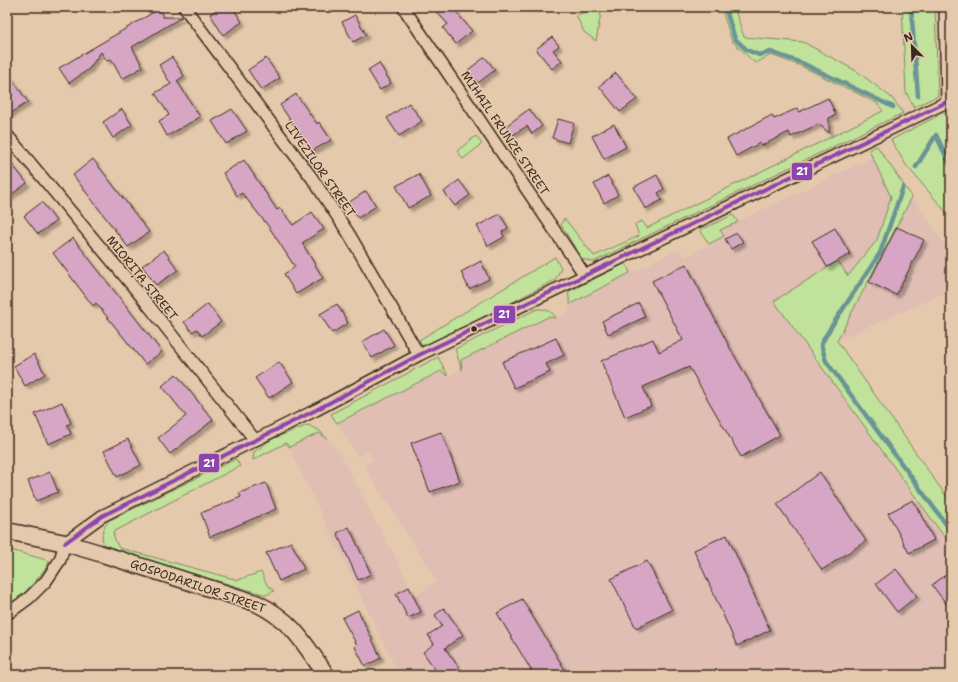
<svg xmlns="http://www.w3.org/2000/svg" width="958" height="682" font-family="'Shantell Sans',sans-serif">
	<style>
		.built { fill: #e0beb3 }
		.green { fill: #c0e29b; stroke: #7e865c }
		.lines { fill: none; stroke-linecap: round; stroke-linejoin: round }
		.stream { stroke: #6b9495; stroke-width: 4.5 }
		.building { fill: #d6a6c4; stroke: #3b2a1e; filter: url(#shadow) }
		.street-casing { stroke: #3b2a1e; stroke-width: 14 }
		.secondary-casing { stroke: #3b2a1e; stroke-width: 19 }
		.street { stroke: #e5c9ac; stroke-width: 11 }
		.secondary { stroke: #e5c9ac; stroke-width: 16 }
		.bus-1-casing { stroke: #e5c9ac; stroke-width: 7 }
		.bus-1 { stroke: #8e44ad; stroke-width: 4 }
		.bus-dot { fill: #3b2a1e; stroke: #e5c9ac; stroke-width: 1.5 }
		.labels { text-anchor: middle; stroke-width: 3; stroke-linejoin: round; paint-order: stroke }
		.street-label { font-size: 12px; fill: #3b2a1e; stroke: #e5c9ac }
		.line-badge { stroke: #e5c9ac; stroke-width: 1.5 }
		.badge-label { font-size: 11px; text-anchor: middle; font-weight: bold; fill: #fff }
	</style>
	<defs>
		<filter id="shadow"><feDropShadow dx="3.5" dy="3.5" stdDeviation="1" flood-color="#0004"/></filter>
	</defs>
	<rect width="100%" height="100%" fill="#e5c9ac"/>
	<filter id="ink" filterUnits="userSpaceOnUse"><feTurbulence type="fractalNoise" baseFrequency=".025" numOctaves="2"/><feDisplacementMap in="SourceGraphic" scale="8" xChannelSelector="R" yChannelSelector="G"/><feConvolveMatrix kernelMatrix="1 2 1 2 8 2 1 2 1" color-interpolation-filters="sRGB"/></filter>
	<g filter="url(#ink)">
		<path class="built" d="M873,157L891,197L877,240L848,276L838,261L774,301L951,546V604L948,606L951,615V675H399L289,447L319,433L327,439L340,454L415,595L437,581L364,466L373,460L368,451L358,457L337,423L441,371L448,376L461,370V360L548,317L556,318L569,312L570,304L679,249L685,257L723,237L720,230Z
			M912,197L951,254V290L837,341Z"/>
		<path class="green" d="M602,7L596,41L584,32L576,15Z
			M721,7H734L744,37L803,42L858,72L892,98L903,113L593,262L582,259L561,225L564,218L594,256L639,236L635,224L642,221L647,228L883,111L877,103L801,66L771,55L755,63L732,41Z
			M902,7H935L938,96L914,107L906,92Z
			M951,109V121L949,122L951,125V218L906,165L891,140Z
			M476,136L482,144L463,159L457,151Z
			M877,146L912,197L837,341L951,503V546L774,301L838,261L848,276L877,240L891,197L869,150Z
			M733,215L738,222L720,230L724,236L709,244L700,230Z
			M555,257L561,268L555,280L424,348L419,340Z
			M626,263L630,273L570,304L568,292Z
			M537,309C546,309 551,310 556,318L548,317L461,360L462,370L455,349Z
			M438,357L448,376L441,371L337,423L331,414Z
			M308,425L320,431L327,439L319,433L289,447L286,443L253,460L254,452L272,439Z
			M236,459L240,466L113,532L115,540L119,548L238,580L261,572L267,585L274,591L266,595L110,550C99,542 101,533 108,521Z
			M7,549L50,561C39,579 24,595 7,607Z"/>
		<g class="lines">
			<path class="stream" d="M725,7L735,39L747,50L759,55L771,52L802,63L893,107
				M911,7L918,96
				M936,135L951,167
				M916,167L936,135
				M903,187L880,253L831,327L821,344L826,361L951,531"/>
		</g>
		<path class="building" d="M221,7H232L242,22L223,35L210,14Z
			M432,7H452L472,31L456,44L443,28L448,24Z
			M159,9L163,17H182L132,47L143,67L122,79L111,59L107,61L101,52L89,69L69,83L59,68Z
			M355,15L366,35L353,42L342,22Z
			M552,37L559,46L553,50L562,61L552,69L536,49Z
			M172,57L184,76L177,81L200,117L167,136L159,121L169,115L155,93L171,84L159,65Z
			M485,57L495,70L478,83L468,70Z
			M266,58L280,78L261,90L248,70Z
			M379,63L391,83L380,90L368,70Z
			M7,72L28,102L7,116Z
			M616,73L637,99L620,112L599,86Z
			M296,94L317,124L319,122L331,140L312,151L280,105Z
			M828,98L836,115L829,118V133L819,124L791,137L789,132L761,146L760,143L736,156L727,139L772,115L774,119L798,108L799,112Z
			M409,103L422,121L399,136L387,118Z
			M122,109L132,125L113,138L103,122Z
			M232,109L247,131L226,144L212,121Z
			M529,109L542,126L532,134L527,126L513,135L506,126Z
			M558,119L574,123L568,143L552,138Z
			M614,124L626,147L604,159L592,136Z
			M7,158L27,183L7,198Z
			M93,159L149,232L128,247L73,175Z
			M244,160L277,210L280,208L293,225L312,212L324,229L302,243L323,278L296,294L284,274L295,267L269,227L242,193L237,196L223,173Z
			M419,174L431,196L408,208L396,186Z
			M657,175L664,189L658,193L662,200L645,209L634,187Z
			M608,176L618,195L604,203L594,184Z
			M459,180L470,195L455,206L444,192Z
			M366,191L376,206L358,218L348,203Z
			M42,202L56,221L38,234L24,216Z
			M500,214L508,228L502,232L504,237L488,246L477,226Z
			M897,227L924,240L896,295L869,282Z
			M835,228L850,254L827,267L812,241Z
			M737,233L743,242L731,249L725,239Z
			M73,238L162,352L145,364L96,303L93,306L53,253Z
			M164,250L178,270L156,285L142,266Z
			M481,261L489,279L469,289L461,272Z
			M686,264L730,348L780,435L741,457L689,367L643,387L651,406L625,417L601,361L653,339L659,352L683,340L652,281Z
			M639,303L645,317L608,334L602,321Z
			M208,304L221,322L202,336L197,329L192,332L184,322Z
			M337,304L348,323L332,333L320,314Z
			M384,329L394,345L372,358L362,342Z
			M556,338L564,355L546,364L550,372L514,388L502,362Z
			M34,354L45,374L25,386L14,366Z
			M279,362L293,382L269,398L255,378Z
			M176,374L213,420L170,454L158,438L186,416L162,386Z
			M62,402L71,423L67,425L71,434L48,444L35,414Z
			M441,432L460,481L430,492L411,443Z
			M128,439L141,465L117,477L104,451Z
			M50,472L58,492L36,501L28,481Z
			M820,472L866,541L822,570L777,504Z
			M266,483L276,509L210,537L201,513L241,497L239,493Z
			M913,500L934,540L909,553L888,513Z
			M349,527L371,574L358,580L337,533Z
			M727,535L770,630L737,646L694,550Z
			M291,542L304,569L279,581L266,553Z
			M647,561L672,610L636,628L611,579Z
			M896,569L917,596L897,612L876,584Z
			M951,571V610L932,585Z
			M409,587L421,612L408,618L396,594Z
			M522,599L568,675H534L497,613Z
			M444,608L463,635L445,648L464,675H439L423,652L434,644L428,635L442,626L435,615Z
			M358,610L381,658L365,666L355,647L357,645L342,618Z"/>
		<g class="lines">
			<g class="street-casing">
				<path id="street" d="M184,7L312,178L349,234L419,355
					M403,7L584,274
					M945,7L947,102
					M7,135L141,296L255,440
					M7,614L29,598L46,581L60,560L65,543L102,516L316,410L419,355L951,100"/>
			</g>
			<g class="secondary-casing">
				<path id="secondary" d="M7,531L65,543L99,553L256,603C293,621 304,643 326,675"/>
			</g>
			<use href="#street" class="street"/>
			<use href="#secondary" class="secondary"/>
			<g class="bus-1-casing">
				<path id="bus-1" d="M65,543L102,516L316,410L419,355L951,100"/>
			</g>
			<use href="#bus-1" class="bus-1"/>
		</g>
	</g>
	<circle class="bus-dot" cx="474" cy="329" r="3.5"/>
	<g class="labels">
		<g class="street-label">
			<text transform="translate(505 133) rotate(56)" y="4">MIHAIL FRUNZE STREET</text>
			<text transform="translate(320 169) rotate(55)" y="4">LIVEZILOR STREET</text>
			<text transform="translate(142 278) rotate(51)" y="4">MIORIȚA STREET</text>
			<text transform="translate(198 586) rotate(19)" y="4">GOSPODARILOR STREET</text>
		</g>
	</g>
	<g class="line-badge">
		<rect x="791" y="162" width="22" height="19" rx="4" fill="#8e44ad"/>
		<rect x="493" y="305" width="23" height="19" rx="4" fill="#8e44ad"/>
		<rect x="198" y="453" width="22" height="20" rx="4" fill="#8e44ad"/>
	</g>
	<g class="badge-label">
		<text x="802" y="175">21</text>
		<text x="504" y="318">21</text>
		<text x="209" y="467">21</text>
	</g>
	<rect width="958" height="682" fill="none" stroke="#e5c9ac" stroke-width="24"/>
	<rect x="12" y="12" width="934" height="658" fill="none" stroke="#3b2a1e" stroke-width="1.5" filter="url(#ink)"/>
	<g transform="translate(912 46) rotate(337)" stroke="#e5c9ac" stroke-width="3" paint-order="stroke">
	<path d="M0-3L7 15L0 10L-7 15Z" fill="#3b2a1e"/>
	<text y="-6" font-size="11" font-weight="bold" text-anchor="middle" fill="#3b2a1e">N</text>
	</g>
</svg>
